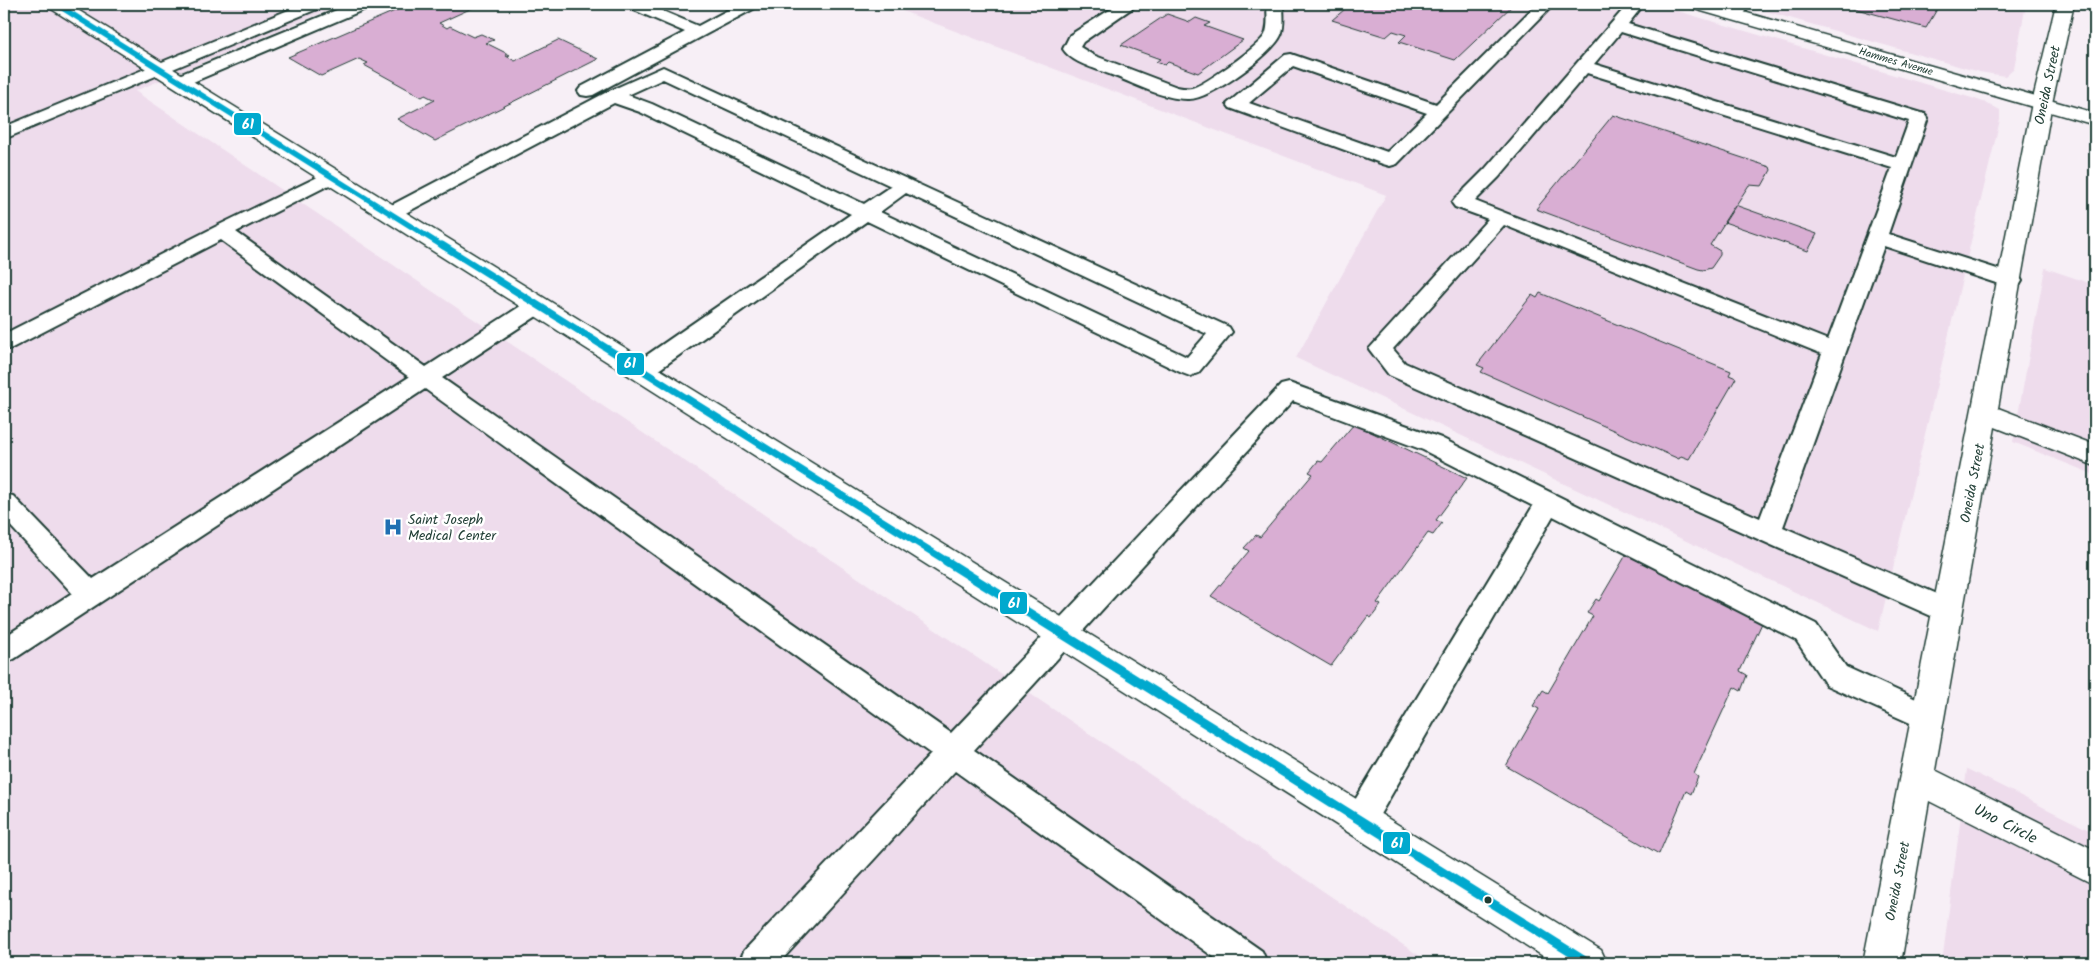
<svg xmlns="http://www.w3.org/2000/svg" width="2099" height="967" font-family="Kalam,sans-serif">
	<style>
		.built { fill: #eedcec }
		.building { fill: #d9aed3; stroke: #1f3d34 }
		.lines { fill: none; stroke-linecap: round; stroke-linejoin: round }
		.service-casing { stroke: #1f3d34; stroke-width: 4 }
		.minor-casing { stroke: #1f3d34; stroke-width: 3 }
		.tertiary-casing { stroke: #1f3d34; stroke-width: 3 }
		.service { fill: #fff; fill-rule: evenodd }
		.minor { fill: #fff; fill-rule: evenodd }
		.tertiary { fill: #fff; fill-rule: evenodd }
		.bus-1-far2-casing { stroke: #fff; stroke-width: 8 }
		.bus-1-far1-casing { stroke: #fff; stroke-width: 11 }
		.bus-1-casing { stroke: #fff; stroke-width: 12 }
		.bus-1-far2 { stroke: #00a9ce; stroke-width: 5.5 }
		.bus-1-far1 { stroke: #00a9ce; stroke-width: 7 }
		.bus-1 { stroke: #00a9ce; stroke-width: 9 }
		.bus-dot { fill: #1f3d34; stroke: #fff; stroke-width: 2 }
		.labels { text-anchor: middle; stroke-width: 5; stroke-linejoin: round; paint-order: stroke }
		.far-street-label { font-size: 11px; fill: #1f3d34; stroke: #fff }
		.street-label { font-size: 14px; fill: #1f3d34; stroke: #fff }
		.poi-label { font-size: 14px; fill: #1f3d34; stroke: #fff; text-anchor: start }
		.near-street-label { font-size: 16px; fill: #1f3d34; stroke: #fff }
		.line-badge { stroke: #fff; stroke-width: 2 }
		.badge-label { font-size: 14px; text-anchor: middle; font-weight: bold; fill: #fff }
	</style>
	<rect width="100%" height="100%" fill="#f7eff6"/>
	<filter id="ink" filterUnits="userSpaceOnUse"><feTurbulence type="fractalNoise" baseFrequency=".02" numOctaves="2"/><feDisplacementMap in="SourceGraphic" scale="10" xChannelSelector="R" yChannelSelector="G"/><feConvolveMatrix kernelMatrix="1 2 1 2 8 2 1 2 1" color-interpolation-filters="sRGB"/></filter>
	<g filter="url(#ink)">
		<path class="built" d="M4,4H342L135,91L1430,963H4Z
			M884,4H1654L1972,98L1989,104L2000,110V120L1878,631L1296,358L1386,195Z
			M1740,4H2026L2014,68L2005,76L1979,72Z
			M2045,268L2095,285V475L2013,442Z
			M1967,769L2095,833V963H1942Z"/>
		<path class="building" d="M411,4H481L439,23L447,28L450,26L473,37L481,34L494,40L486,43L510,55L506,56L515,61L558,40L598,59L435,141L397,119L435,100L425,95L422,97L364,65L368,63L359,59L321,76L288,57Z
			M1351,4H1514L1455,60L1399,42L1406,35L1393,31L1386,37L1332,20Z
			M1838,4H1940L1926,28Z
			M1167,14L1190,22L1196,18L1210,23L1204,26L1243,40L1198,73L1168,62L1165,65L1156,62L1160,59L1121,45Z
			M1613,115L1770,167L1771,170L1762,186L1749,185L1710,245L1720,251V255L1711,268L1703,270L1698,269L1536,209Z
			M1735,205L1817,234L1808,251L1724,222Z
			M1540,293L1731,371L1729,375L1736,378L1689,459L1681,456L1679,459L1481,372L1484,368L1477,365L1532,295L1537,298Z
			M1354,424L1467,478L1436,520L1442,523L1433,535L1428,533L1377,603L1381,605L1371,618L1368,616L1331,666L1211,596L1249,551L1244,548L1256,535L1260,537L1313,474L1309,472L1318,461L1322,462Z
			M1626,555L1763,621L1740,671L1747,675L1741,691L1734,687L1694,774L1698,777L1691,794L1686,791L1659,854L1506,766L1539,709L1533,706L1543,690L1548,693L1593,616L1587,613L1596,599L1599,601Z"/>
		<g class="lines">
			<g class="service-casing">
				<path id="service" d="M303,4H324L322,7L4,139V127Z
					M351,4H372L370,7L186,85L180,86L174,85L171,81L174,77Z
					M634,4H646L698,26L739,4H759L757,7L593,95L587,96L581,95L578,91L581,87L685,32L634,10L632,7Z
					M1119,4H1138L1083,42L1080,47L1093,55L1177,87C1182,88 1187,89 1192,88C1205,85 1259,46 1265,35C1269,26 1267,13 1267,4H1283C1283,13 1285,26 1281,35C1273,54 1211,99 1189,99C1163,100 1134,83 1109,74C1094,68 1072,63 1063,49L1070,35Z
					M1537,4H1554L1397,164L1390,166L1383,164L1230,108L1227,104L1285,55L1291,54L1436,104ZM1293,66L1427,113L1387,152L1249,103Z
					M1628,4H1644L1628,24L1925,114L1928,118L1888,234L2019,276L2022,281L2019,286L2011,288L1884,246L1783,527L1958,603L1962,611L1958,619L1948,622L1938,619L1389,375L1369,349L1488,219L1455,207L1452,203L1455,199L1485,169ZM1621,32L1909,121L1896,157L1594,64ZM1587,73L1892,168L1828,340L1475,201L1499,177ZM1504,225L1822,354L1760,518L1405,363L1393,349Z
					M1734,4H1751C1745,13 1740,20 1728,17L1726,14Z
					M663,67L1229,327L1232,332L1198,373L1190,376L1182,373L867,221L650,376L642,378L634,376L631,370L634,364L851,214L640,112L614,103L398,217L391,219L384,217L381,213L384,209L607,92ZM663,79L891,186L864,204L652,104L628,95ZM906,193L1207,334L1187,357L880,212Z
					M332,170L339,172L342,176L339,180L236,232L426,367L530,300L538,298L546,300L549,305L546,310L442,378L951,733L1281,385L1289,383L1441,438L1816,624L1846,667L1938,709L1943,718L1938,727L1928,731L1826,685L1796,640L1553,516L1371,830L1360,834L1349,830L1344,820L1349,810L1533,506L1423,450L1293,401L974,750L1262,951L1267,963H1222L955,771L779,963H739L744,951L931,754L425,389L14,659L4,663V637L72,593L4,519V494L13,496L93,579L409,377L221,240L12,348L4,350V334L215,227Z"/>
			</g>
			<g class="minor-casing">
				<path id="minor" d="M47,4H68L1601,950L1607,963H1554L50,8Z
					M2056,4H2074L2052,103L1998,408L2095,445V466L1995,427L1935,770L2095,850V885L1929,801L1901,963H1863L2032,103Z"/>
			</g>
			<g class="tertiary-casing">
				<path id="tertiary" d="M1688,4H1716L2095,113V125L1691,8Z"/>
			</g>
			<use href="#service" class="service"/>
			<use href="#minor" class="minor"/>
			<use href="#tertiary" class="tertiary"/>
			<g class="bus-1-far2-casing">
				<path id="bus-1-far2" d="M56,4L444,247"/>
			</g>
			<g class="bus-1-far1-casing">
				<path id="bus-1-far1" d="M442,245L948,562"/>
			</g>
			<g class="bus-1-casing">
				<path id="bus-1" d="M946,561L1588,963"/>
			</g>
			<use href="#bus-1-far2" class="bus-1-far2"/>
			<use href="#bus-1-far1" class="bus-1-far1"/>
			<use href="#bus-1" class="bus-1"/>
		</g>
	</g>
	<defs>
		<g id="hospital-bare" transform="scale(1.5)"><path d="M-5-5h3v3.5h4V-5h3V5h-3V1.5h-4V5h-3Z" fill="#1f6fb2" stroke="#fff" stroke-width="2.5" paint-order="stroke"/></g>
	</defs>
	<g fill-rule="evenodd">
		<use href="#hospital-bare" x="393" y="527"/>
	</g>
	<circle class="bus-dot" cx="1488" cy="900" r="4.5"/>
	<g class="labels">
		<g class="far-street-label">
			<text transform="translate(1896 61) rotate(16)" y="4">Hammes Avenue</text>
		</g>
		<g class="street-label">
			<text transform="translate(2047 85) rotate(-78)" y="5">Oneida Street</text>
			<text transform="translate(1972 483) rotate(-79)" y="5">Oneida Street</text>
			<text transform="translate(1897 881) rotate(-79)" y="5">Oneida Street</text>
		</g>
		<g class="poi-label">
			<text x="408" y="524">Saint Joseph<tspan x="408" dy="16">Medical Center</tspan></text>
		</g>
		<g class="near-street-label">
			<text transform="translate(2006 823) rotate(27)" y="6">Uno Circle</text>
		</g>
	</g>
	<g class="line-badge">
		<rect x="233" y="112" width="29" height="24" rx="5" fill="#00a9ce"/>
		<rect x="616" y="352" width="29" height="24" rx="5" fill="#00a9ce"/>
		<rect x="999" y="591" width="29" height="24" rx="5" fill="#00a9ce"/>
		<rect x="1382" y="831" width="29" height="24" rx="5" fill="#00a9ce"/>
	</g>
	<g class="badge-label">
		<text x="248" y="129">61</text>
		<text x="630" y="368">61</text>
		<text x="1014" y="608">61</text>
		<text x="1397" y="848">61</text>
	</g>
	<rect width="2099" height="967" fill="none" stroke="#fff" stroke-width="20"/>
	<rect x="10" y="10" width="2079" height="947" fill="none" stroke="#1f3d34" stroke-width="2" filter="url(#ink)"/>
</svg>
